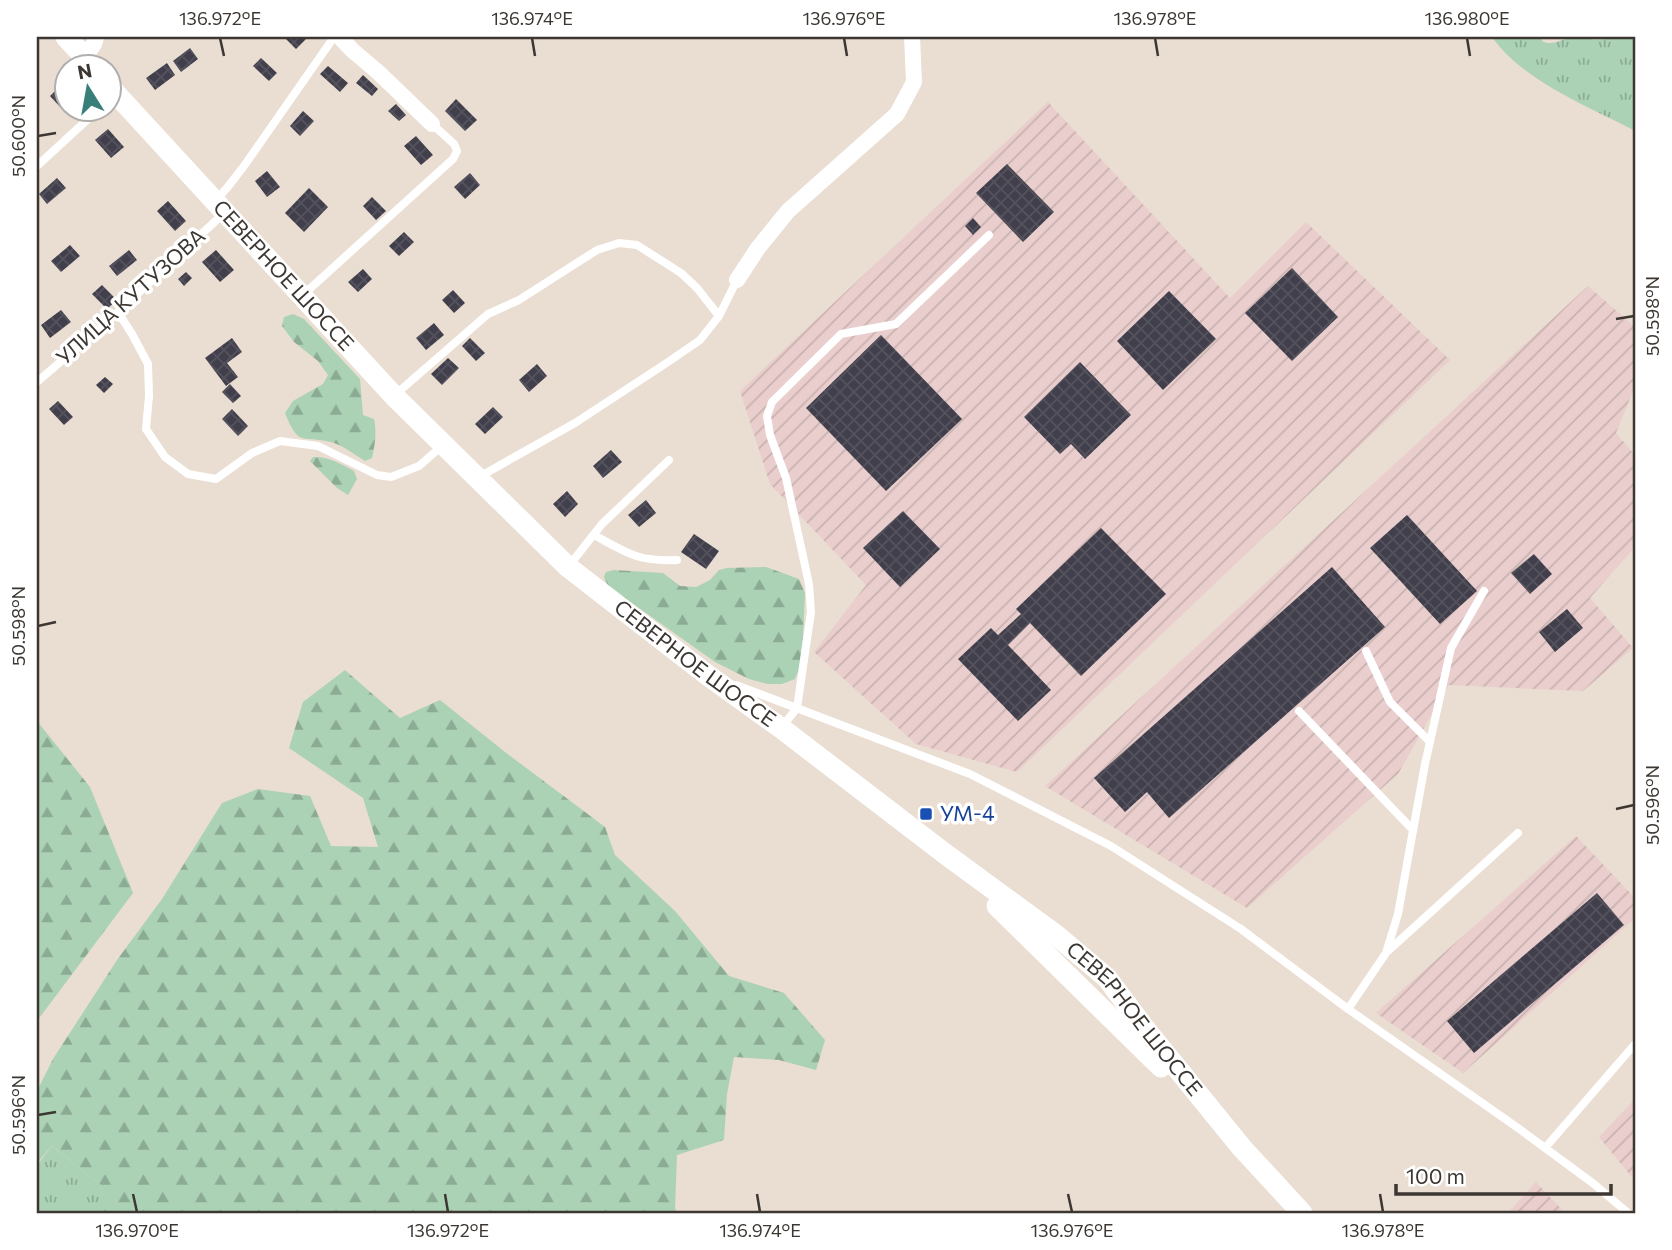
<svg xmlns="http://www.w3.org/2000/svg" width="1672" height="1250" font-family="Commissioner,sans-serif">
	<style>
		.industrial { fill: url(#industrial-furrows) }
		.grass { fill: url(#grass-tufts) }
		.forest { fill: url(#forest-firs) }
		.building { fill: url(#building-cross-hatch) }
		.lines { fill: none; stroke-linecap: round; stroke-linejoin: round }
		.lane { stroke: #fff; stroke-width: 8 }
		.street { stroke: #fff; stroke-width: 16 }
		.secondary { stroke: #fff; stroke-width: 21 }
		.ticks { fill: none; stroke: #3c3732; stroke-width: 2.5 }
		.transit-dot { fill: #1a4fb4; stroke: #fff; stroke-width: 2.5 }
		.labels { text-anchor: middle; stroke-width: 7; stroke-linejoin: round; paint-order: stroke }
		.street-label { font-size: 21px; fill: #3c3732; stroke: #fff }
		.transit-label { font-size: 21px; fill: #164399; stroke: #fff; text-anchor: start }
		.neatline { fill: none; stroke: #3c3732; stroke-width: 2.5 }
		.ticks-label { font-size: 18px; text-anchor: middle; fill: #3c3732 }
	</style>
	<defs>
		<pattern id="industrial-furrows" width="10" height="10" patternUnits="userSpaceOnUse" patternTransform="scale(1.75)"><rect width="10" height="10" fill="#e9cecd"/><path d="M-1 1l2-2M0 10L10 0M9 11l2-2" fill="none" stroke="#c9b2b0"/></pattern>
		<pattern id="grass-tufts" width="24" height="20" patternUnits="userSpaceOnUse" patternTransform="scale(1.75)"><rect width="24" height="20" fill="#abd2b5"/><path d="M3 7l-1-3M5 7V3M7 7l1-3M15 17l-1-3M17 17v-4M19 17l1-3" fill="none" stroke="#8cab94"/></pattern>
		<pattern id="forest-firs" width="22" height="20" patternUnits="userSpaceOnUse" patternTransform="scale(1.75)"><rect width="22" height="20" fill="#abd2b5"/><path d="M5 1l3.5 6h-7zM16 11l3.5 6h-7z" fill="#8cab94"/></pattern>
		<pattern id="building-cross-hatch" width="8" height="8" patternUnits="userSpaceOnUse" patternTransform="scale(1.75)"><rect width="8" height="8" fill="#403f4b"/><path d="M0 0l8 8M0 8l8-8" fill="none" stroke="#54535d"/></pattern>
	</defs>
	<rect width="100%" height="100%" fill="#eaddd1"/>
	<path class="industrial" d="M1048,102L1230,298L1306,222L1450,360L1017,772L916,744L814,652L866,585L770,484L740,391Z
		M1588,286L1635,327V386L1616,433L1635,455V547L1590,598L1633,648L1583,691L1448,685L1398,774L1247,908L1045,786Z
		M1576,836L1635,898V918L1463,1073L1376,1013Z
		M1635,1099V1181L1599,1137Z
		M1536,1182L1565,1213H1507H1508Z"/>
	<path class="grass" d="M1492,37C1502,37 1530,34 1538,37C1546,40 1538,41 1548,43C1556,44 1566,37 1575,37C1585,37 1593,41 1603,39V37H1635V131C1588,106 1524,82 1492,37Z
		M52,1146L101,1185V1213H37V1165Z"/>
	<path class="forest" d="M293,314L304,319L360,379L363,415L374,419C377,433 375,444 372,458L365,461C355,455 343,445 331,442C302,435 299,448 285,413L293,401L323,384L328,375L318,361L294,342L282,326L284,317Z
		M313,457C328,456 341,464 354,471L357,479L348,495L337,488L310,461Z
		M766,567L799,579L805,593L803,637L799,669L795,679L782,684H768L749,679L715,662L608,586L604,577L606,572L614,570L663,573L680,586L696,587L710,580L719,570L727,568Z
		M345,670L400,718L440,700L505,752L605,827L615,855L675,911L729,976L784,993L825,1040L816,1070L779,1060L734,1057L727,1094L724,1140L677,1155L675,1208L677,1213H101V1185L52,1146L37,1163V1091L53,1059L117,960L162,899L222,803L258,789L310,796L331,846L378,847L363,798L289,748L303,702Z
		M37,721L90,787L133,893L37,1021Z"/>
	<path class="building" d="M284,37H304L306,39L296,49Z
		M190,48L198,59L181,72L173,61Z
		M261,58L277,73L269,81L253,66Z
		M167,63L175,75L155,90L146,78Z
		M328,66L348,83L340,92L320,74Z
		M363,75L378,89L372,96L356,83Z
		M62,84L66,89V105L62,109L50,96Z
		M456,99L477,120L465,131L445,111Z
		M396,104L406,115L399,121L388,111Z
		M303,111L314,121L300,136L290,126Z
		M108,129L124,147L111,158L95,140Z
		M416,136L433,155L421,165L404,146Z
		M1007,164L1054,212L1023,242L976,193Z
		M267,171L280,187L267,197L255,181Z
		M470,173L480,185L465,199L454,187Z
		M57,178L66,188L47,204L39,194Z
		M309,188L328,207L304,232L285,213Z
		M372,197L386,211L376,220L363,206Z
		M168,201L186,221L175,231L157,211Z
		M973,218L981,227L973,235L965,226Z
		M404,232L414,242L399,256L389,246Z
		M70,245L80,256L61,272L51,261Z
		M129,250L137,260L117,276L109,266Z
		M216,250L234,270L220,282L202,262Z
		M1292,268L1338,317L1292,361L1245,313Z
		M363,269L372,279L358,292L348,282Z
		M186,272L192,278L184,286L178,279Z
		M102,285L117,300L107,309L92,294Z
		M453,290L465,303L454,313L442,300Z
		M1169,291L1216,339L1163,390L1117,341Z
		M61,310L71,322L50,338L41,325Z
		M434,323L444,335L426,350L416,338Z
		M881,335L962,419L886,491L806,408Z
		M232,338L242,352L227,363L238,377L226,386L205,358Z
		M470,338L485,353L476,361L462,346Z
		M448,358L459,368L442,385L431,374Z
		M1080,362L1131,415L1085,459L1071,444L1060,454L1024,417Z
		M537,364L547,376L529,392L519,380Z
		M105,377L113,384L104,393L96,385Z
		M230,384L241,396L233,403L222,392Z
		M58,401L73,417L64,425L49,409Z
		M493,407L503,417L485,434L475,424Z
		M232,409L248,426L238,436L222,419Z
		M611,450L622,462L603,478L593,466Z
		M567,491L578,504L565,517L553,504Z
		M646,500L656,513L639,527L628,515Z
		M903,511L940,549L900,587L863,548Z
		M1407,515L1477,591L1440,624L1370,548Z
		M1101,528L1166,594L1081,676L1030,623L1008,645L1051,690L1018,721L958,659L991,628L998,635L1021,614L1016,609Z
		M694,534L719,551L706,569L681,552Z
		M1534,554L1552,574L1530,594L1511,573Z
		M1332,567L1385,627L1169,818L1147,792L1125,812L1094,778Z
		M1567,609L1583,628L1555,652L1539,632Z
		M1597,893L1624,925L1474,1053L1447,1021Z"/>
	<g class="lines">
		<path class="lane" d="M37,166L100,108
			M215,201L227,188L244,166L334,37
			M304,294L453,159L457,151L454,144L432,124
			M118,312L132,334L148,364L149,396L146,429L165,457L188,474L216,479L252,453L280,441L318,446L377,475L391,477L419,466L443,445
			M37,382L118,312L223,214
			M396,394L488,314L519,300L597,250L619,243L637,245L681,273L697,288L719,316
			M479,477L575,423L668,362L700,340L719,316L737,280
			M594,535C627,553 638,562 677,560
			M568,567L602,524L669,460
			M1366,651L1390,702L1430,742
			M736,685L970,774L1111,846L1241,929L1348,1009L1518,1128L1594,1184L1628,1213
			M1299,711L1413,830
			M781,728L797,708L811,612L809,584L786,478L770,435L767,416L772,402L841,334L896,324L989,235
			M1388,951L1518,833
			M1348,1009L1386,953L1398,914L1425,764L1451,648L1484,591
			M1545,1148L1635,1044"/>
		<path class="street" d="M340,37L352,50L378,72L432,124
			M84,57L94,44L96,37
			M737,280L758,248L788,211L897,114L914,82L912,37"/>
		<g class="secondary">
			<path d="M66,37L93,66"/>
			<path id="s1" d="M108,85L394,396L568,567L706,674L781,728L944,853L1056,935L1107,978L1146,1030L1242,1148L1302,1213"/>
			<path d="M997,906L1161,1067"/>
		</g>
	</g>
	<path class="ticks" d="M220,38L224,56M532,38L535,56M844,38L847,56M1155,38L1158,56M1467,38L1470,56M38,136L56,133M1616,319L1634,316M38,626L56,622M1616,809L1634,805M38,1115L56,1112M133,1194L137,1212M445,1194L448,1212M757,1194L760,1212M1068,1194L1072,1212M1380,1194L1383,1212"/>
	<rect class="transit-dot" x="919" y="807" width="14" height="14" rx="3.5"/>
	<g class="labels">
		<g class="street-label">
			<text dy="7" stroke="none"><textPath href="#s1" startOffset="259">СЕВЕРНОЕ ШОССЕ</textPath></text>
			<text transform="translate(131 297) rotate(-42)" y="7">УЛИЦА КУТУЗОВА</text>
			<text dy="7" stroke="none"><textPath href="#s1" startOffset="826">СЕВЕРНОЕ ШОССЕ</textPath></text>
			<text dy="7" stroke="none"><textPath href="#s1" startOffset="1393">СЕВЕРНОЕ ШОССЕ</textPath></text>
		</g>
		<g class="transit-label">
			<text x="940" y="821">УМ-4</text>
		</g>
	</g>
	<rect width="1672" height="1250" fill="none" stroke="#ffffff" stroke-width="77"/>
	<g transform="translate(88 88) rotate(349)"><circle r="33" fill="#ffffff" stroke="#b1afad" stroke-width="2"/>
	<path d="M0-5L12 26L0 18L-12 26Z" fill="#387f7a"/>
	<text y="-10" font-size="19" font-weight="bold" text-anchor="middle" fill="#3c3732">N</text>
	</g>
	<path d="M1396 1184v10h215v-10" fill="none" stroke="#3c3732" stroke-width="3.5"/>
	<text x="1406" y="1184" font-size="21" fill="#3c3732" stroke="#ffffff" stroke-width="5" paint-order="stroke">100 m</text>
	<rect x="38" y="38" width="1596" height="1174" class="neatline"/>
	<g class="ticks-label">
		<text x="220" y="25">136.972°E</text>
		<text x="532" y="25">136.974°E</text>
		<text x="844" y="25">136.976°E</text>
		<text x="1155" y="25">136.978°E</text>
		<text x="1467" y="25">136.980°E</text>
		<text transform="translate(19 136) rotate(-90)" y="6">50.600°N</text>
		<text transform="translate(1653 316) rotate(-90)" y="6">50.598°N</text>
		<text transform="translate(19 626) rotate(-90)" y="6">50.598°N</text>
		<text transform="translate(1653 805) rotate(-90)" y="6">50.596°N</text>
		<text transform="translate(19 1115) rotate(-90)" y="6">50.596°N</text>
		<text x="137" y="1237">136.970°E</text>
		<text x="448" y="1237">136.972°E</text>
		<text x="760" y="1237">136.974°E</text>
		<text x="1072" y="1237">136.976°E</text>
		<text x="1383" y="1237">136.978°E</text>
	</g>
</svg>
